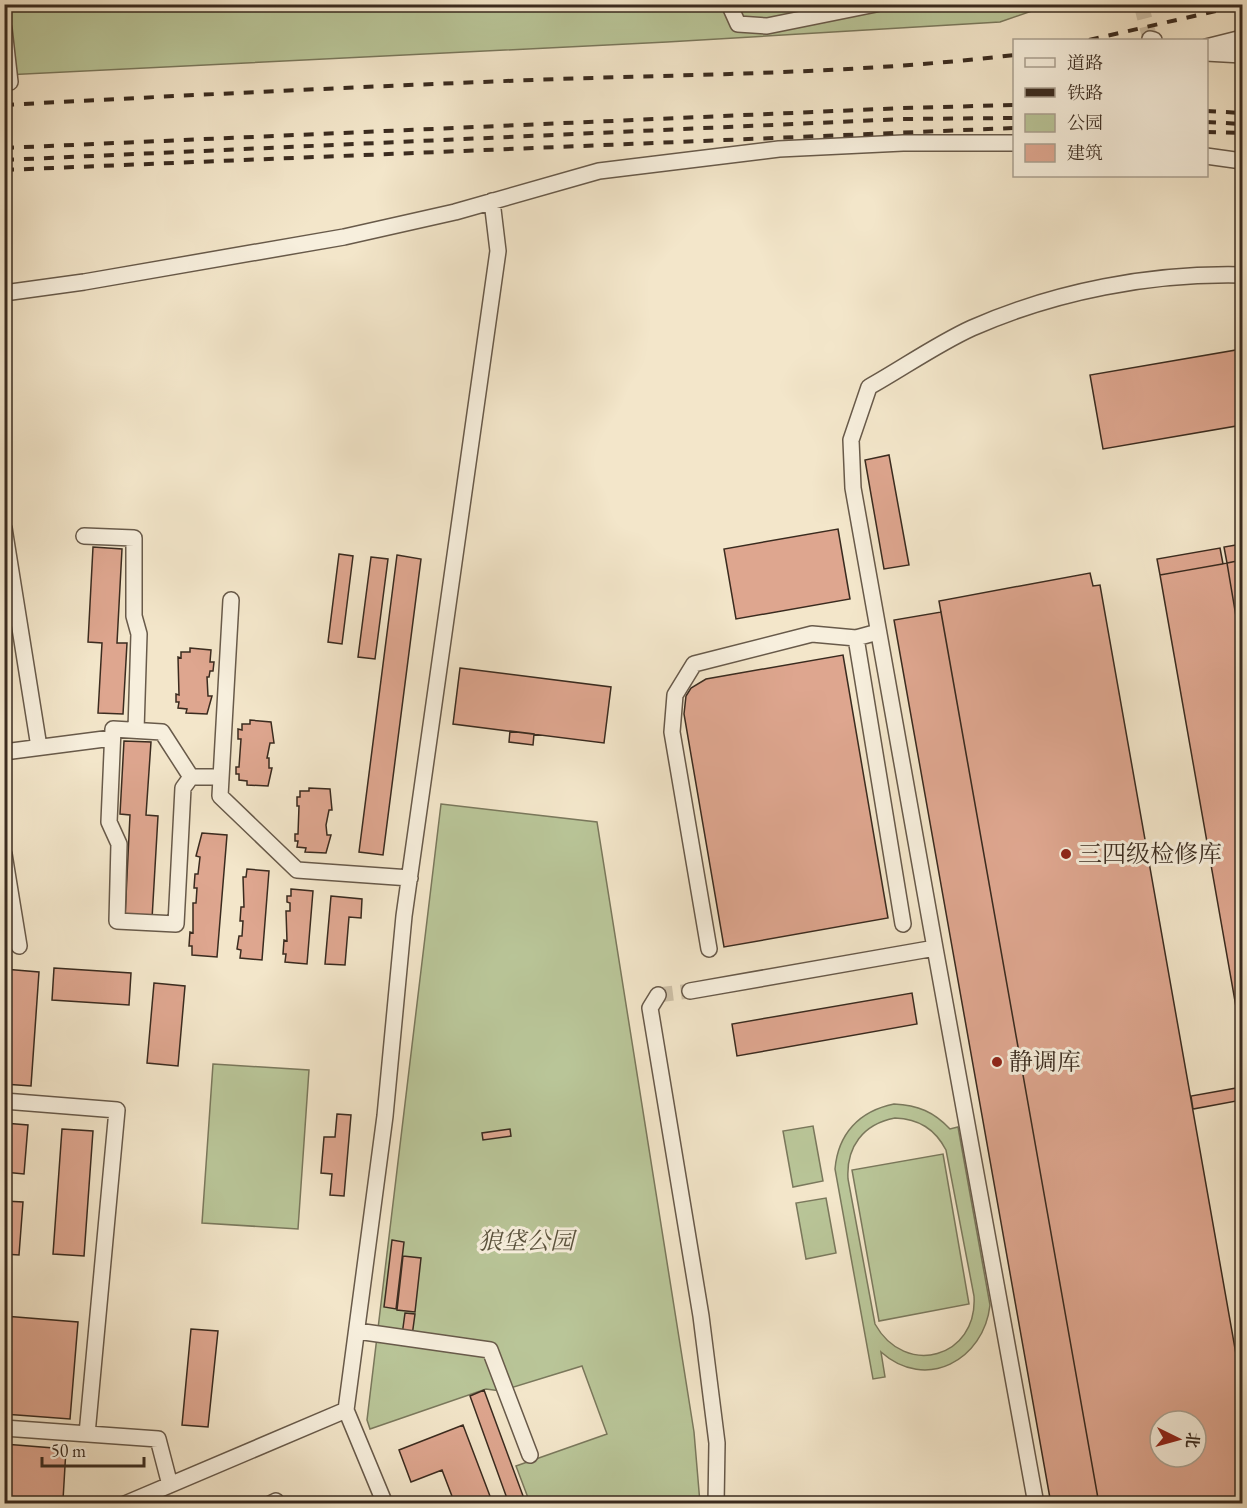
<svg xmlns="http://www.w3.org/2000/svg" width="1247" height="1508" font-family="'EB Garamond','Noto Serif SC',serif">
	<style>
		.green { fill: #b9c598; stroke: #7a785c; stroke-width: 1.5; fill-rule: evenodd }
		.building { fill: #dea68f; stroke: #3a2b1f; stroke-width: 1.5; fill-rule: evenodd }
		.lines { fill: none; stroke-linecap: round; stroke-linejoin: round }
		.minor-tunnel { stroke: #cec1a8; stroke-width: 15; stroke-dasharray: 15 8; stroke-linecap: butt }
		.minor-casing { stroke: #685a4a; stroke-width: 18 }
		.minor { stroke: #f7efdd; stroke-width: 15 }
		.rail { stroke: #3a2b1f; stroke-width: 4; stroke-dasharray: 10 10; stroke-linecap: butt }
		.poi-dot { fill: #8f2418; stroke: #f7efdd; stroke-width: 2 }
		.labels { text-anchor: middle; stroke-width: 6; stroke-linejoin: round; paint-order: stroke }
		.poi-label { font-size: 24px; fill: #3a2b1f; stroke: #f7efdd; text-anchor: start }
		.park-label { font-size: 24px; font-style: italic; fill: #5a523d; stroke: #f7efdd }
	</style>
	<rect width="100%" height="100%" fill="#f3e6ca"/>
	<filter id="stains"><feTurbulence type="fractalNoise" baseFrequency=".00333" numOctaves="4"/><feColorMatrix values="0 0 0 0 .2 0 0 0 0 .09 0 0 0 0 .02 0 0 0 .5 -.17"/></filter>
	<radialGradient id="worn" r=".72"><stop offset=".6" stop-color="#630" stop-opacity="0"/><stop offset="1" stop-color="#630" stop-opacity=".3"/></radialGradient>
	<path class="green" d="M4,5H1049L1000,22L667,42L5,75Z
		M441,804L597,822L694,1432L700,1503H530L516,1466L607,1434L582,1366L501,1391L486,1389L370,1429L367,1420Z
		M213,1064L309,1070L298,1229L202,1223Z
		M894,1104C918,1105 934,1112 950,1129L958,1127L990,1305C984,1360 926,1392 881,1352L885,1377L873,1379L835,1169C838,1134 859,1111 894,1104ZM895,1118C919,1119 935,1129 946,1150L974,1296C978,1358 905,1378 875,1324L848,1179C846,1147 863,1124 895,1118Z
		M813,1126L823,1181L793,1187L783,1131Z
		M943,1154L969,1304L879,1321L852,1170Z
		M826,1198L836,1253L806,1259L796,1203Z"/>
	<path class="building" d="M1242,349V425L1103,449L1090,375Z
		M889,455L909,565L884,569L865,460Z
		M838,529L850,599L736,619L724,549Z
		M1242,544V560L1227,563L1224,547Z
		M93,547L122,549L117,643H127L123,714L98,713L102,643L88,642Z
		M1220,548L1223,564L1160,575L1157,559Z
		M339,554L353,556L342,644L328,642Z
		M397,555L421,559L383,855L359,852Z
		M371,557L388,559L375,659L358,657Z
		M1242,560V652L1227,563Z
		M1227,563L1242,652V1041L1160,575Z
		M1090,573L1093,586L1100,585L1242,1388V1504H1099L939,601ZM1160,1421H1196V1457H1160Z
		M941,612L1099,1504H1051L894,620Z
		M190,648L211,650L210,662H214L213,671H210L209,677H207L208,696H212L207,714L186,713L187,709L178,708L179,702H176V694L179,695L178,657L181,658V652H190Z
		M843,655L888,918L724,947L684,714L686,696L691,688L706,679Z
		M460,668L611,687L604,743L453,724Z
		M250,720L271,722L274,743H270L267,758H269V768H272L268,786L247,785V781L239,780V774H236V767H239L241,739H238V729L242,730V724H250Z
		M510,731L534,734L533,745L509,742Z
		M124,741L151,742L146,815L158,816L152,919L125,917L130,815L120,814Z
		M309,788L330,789L332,810H329L326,825L327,835H331L326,853L305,852L306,848L297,847L298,841H295V834H298L299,806H297V797H300V791H309Z
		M202,833L227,835L217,957L192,955V946H189L190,932L193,933V903H196L197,888H194L195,874H198L200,857L196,856Z
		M247,869L269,871L262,960L240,958L241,950L237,949L239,936H242L243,921H240L241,907H244L243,877H246Z
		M291,889L313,891L307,964L285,962L286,954H283L284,940L287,941L286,911H290V903L287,902V896H291Z
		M331,896L362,899L361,918L349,917L345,965L325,964Z
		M54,968L131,973L129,1005L52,1000Z
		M4,969L39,972L31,1086L4,1084Z
		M154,983L185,986L178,1066L147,1063Z
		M912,993L917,1024L737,1056L732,1024Z
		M1242,1087V1100L1193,1109L1191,1096Z
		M337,1114L351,1115L344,1196L330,1195L332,1174L321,1173L324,1137H335Z
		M4,1123L28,1125L24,1174L4,1172Z
		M62,1129L93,1131L84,1256L53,1254Z
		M510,1129L511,1136L483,1140L482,1133Z
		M4,1201L23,1202L19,1255L4,1254Z
		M392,1240L404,1242L396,1309L384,1307Z
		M403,1256L421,1258L415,1312L397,1310Z
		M405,1313L415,1314L412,1336L402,1335Z
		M4,1316L78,1322L70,1419L4,1414Z
		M191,1329L218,1331L208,1427L182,1425Z
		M484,1390L526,1504H509L470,1396Z
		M463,1425L493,1504H455L442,1470L411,1482L399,1450Z
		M4,1444L66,1449L63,1500L4,1496Z"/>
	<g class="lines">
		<path class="minor-tunnel" d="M1141,4L1150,39
			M658,995L690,991"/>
		<g class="minor-casing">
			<path id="minor" d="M729,4L738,24L767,26L876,4
				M4,29L10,82
				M1150,39L1154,40
				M1206,47L1242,38
				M1206,53L1242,55
				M1206,156L1242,161
				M4,293L84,282L344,237L455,212L599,171L779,149L903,143H1014
				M4,528L39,747
				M84,536L134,538V616L139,634L136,730
				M231,600L220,796L297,870L410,878
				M856,638L903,924
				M4,752L112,738
				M191,777L162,732L113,729L109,822L119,844L117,921L176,924L183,788L191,777H221
				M4,854L19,946
				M935,948L1036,1504
				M709,949L672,732L675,695L694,664L812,634L856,638L878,632
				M690,991L935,948L853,488L851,440L869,387C903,368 937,344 972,328C1056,291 1151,273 1242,275
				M658,995L650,1008L701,1316L717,1443L716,1504
				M4,1101L117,1110L87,1434
				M357,1331L490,1350L530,1455
				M4,1428L158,1439L170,1485
				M125,1504L346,1410
				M270,1504L276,1501
				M385,1504L346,1410L385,1116L404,916L498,251L492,201"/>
		</g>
		<use href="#minor" class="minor"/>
		<path class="rail" d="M1089,40L1242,5
			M4,105C189,95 373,86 558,79C710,74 863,73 1014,55
			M1206,111L1242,113
			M1206,122L1242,124
			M1206,132L1242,133
			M4,148L903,108L1014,105
			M4,160L903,119L1014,118
			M4,170L1014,128"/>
	</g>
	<g class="poi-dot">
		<circle cx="1066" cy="854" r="6"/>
		<circle cx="997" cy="1062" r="6"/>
	</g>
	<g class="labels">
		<g class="poi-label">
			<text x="1078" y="862">三四级检修库</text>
			<text x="1009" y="1070">静调库</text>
		</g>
		<g class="park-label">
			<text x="526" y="1249">狼垡公园</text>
		</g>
	</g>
	<rect width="1247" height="1508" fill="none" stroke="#f3e6ca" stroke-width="24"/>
	<rect x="6" y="6" width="1235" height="1496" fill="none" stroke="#3a2b1f" stroke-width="3"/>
	<rect x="12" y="12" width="1223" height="1484" fill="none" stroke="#3a2b1f" stroke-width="1.5"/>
	<rect x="1013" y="39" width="195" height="138" fill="#f7efdd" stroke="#aba191" stroke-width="1.5"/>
	<rect x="1025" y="58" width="30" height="9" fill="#f7efdd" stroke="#aba191" stroke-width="1.5"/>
	<text x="1067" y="69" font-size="18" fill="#3a2b1f">道路</text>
	<rect x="1025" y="88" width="30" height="9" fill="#3a2b1f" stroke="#aba191" stroke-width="1.5"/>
	<text x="1067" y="99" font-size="18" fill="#3a2b1f">铁路</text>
	<rect x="1025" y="114" width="30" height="18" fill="#b9c598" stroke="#aba191" stroke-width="1.5"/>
	<text x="1067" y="129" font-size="18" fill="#3a2b1f">公园</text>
	<rect x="1025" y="144" width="30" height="18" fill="#dea68f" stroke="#aba191" stroke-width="1.5"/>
	<text x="1067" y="159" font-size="18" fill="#3a2b1f">建筑</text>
	<g transform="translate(1178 1439) rotate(95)"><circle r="28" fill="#f7efdd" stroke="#aba191" stroke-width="1.5"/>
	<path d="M0-4.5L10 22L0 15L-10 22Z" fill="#8f2418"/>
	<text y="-9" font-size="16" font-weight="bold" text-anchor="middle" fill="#3a2b1f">北</text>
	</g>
	<path d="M42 1457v9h102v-9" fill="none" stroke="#3a2b1f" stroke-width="3"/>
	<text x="51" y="1457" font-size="18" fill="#3a2b1f" stroke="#f7efdd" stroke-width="4.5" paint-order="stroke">50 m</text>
	<rect width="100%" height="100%" filter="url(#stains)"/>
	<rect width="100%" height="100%" fill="url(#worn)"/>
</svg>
